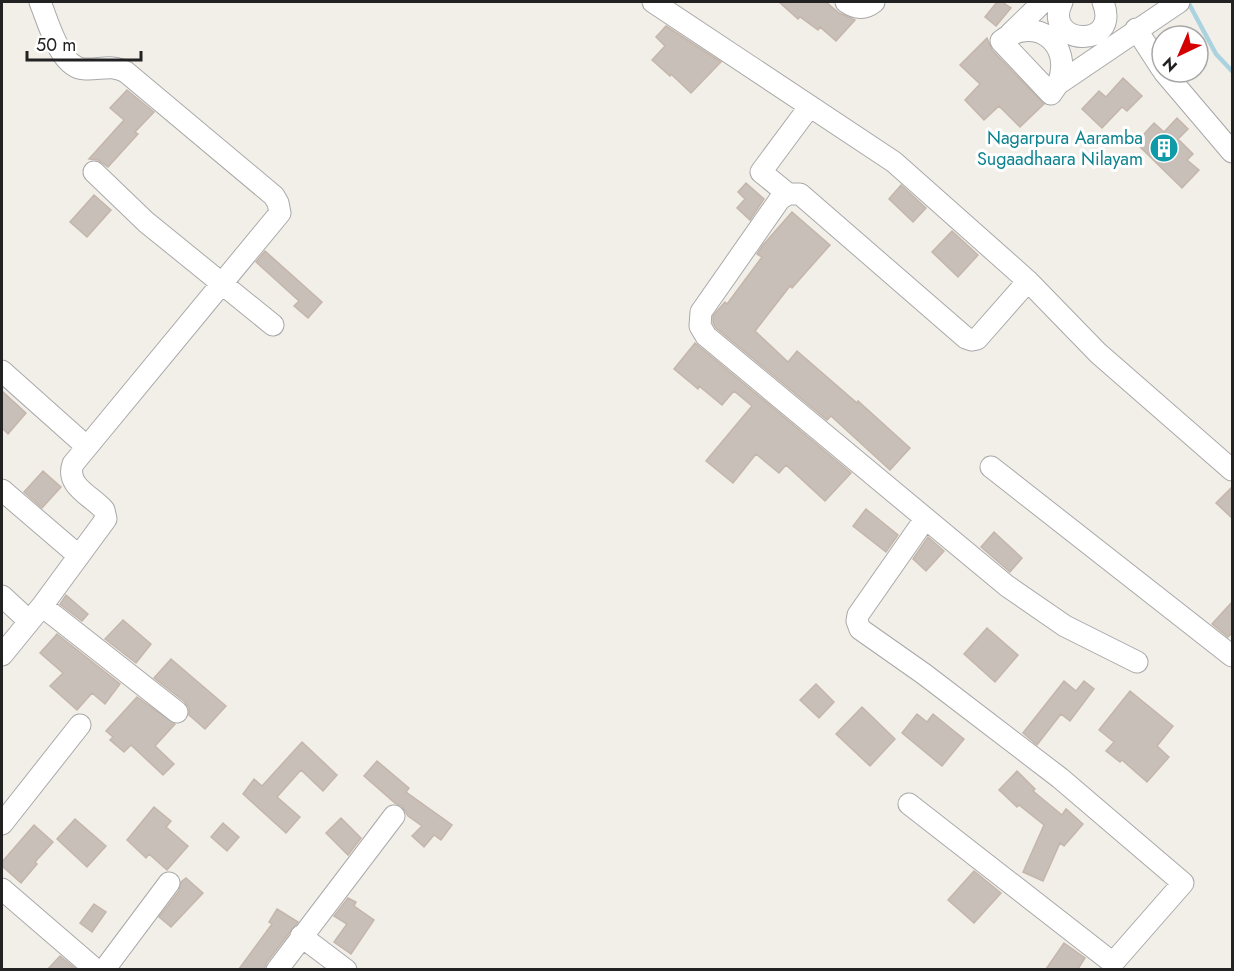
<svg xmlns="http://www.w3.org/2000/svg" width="1234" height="971" font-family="Jost,sans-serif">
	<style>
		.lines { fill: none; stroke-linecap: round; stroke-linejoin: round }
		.stream { stroke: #aad3df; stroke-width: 4.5 }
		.building { fill: #c7bfb8; stroke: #c4b6ab; stroke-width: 1.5 }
		.minor-casing { stroke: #a9a9a9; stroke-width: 23 }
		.minor { stroke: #fff; stroke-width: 21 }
		.labels { text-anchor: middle; stroke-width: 6; stroke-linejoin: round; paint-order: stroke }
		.culture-label { font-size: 18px; fill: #0d838f; stroke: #fff; text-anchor: end }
	</style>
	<rect width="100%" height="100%" fill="#f2efe9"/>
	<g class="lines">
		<path class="stream" d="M1188,2L1216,54L1232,71"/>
	</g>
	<path class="building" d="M779,2H826L839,13L855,20L836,41L820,27L818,30L800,17L798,19Z
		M997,2H1002L1011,8L996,26L985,17Z
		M666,26L721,62L691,93L671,74L670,76L652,60L665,46L656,37Z
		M987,38L992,50L1044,104L1020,127L999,106L984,120L965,100L980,84L960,65Z
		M1123,78L1142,96L1127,111L1122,107L1102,128L1082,109L1099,91L1106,97Z
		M127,90L154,112L135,132L138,134L108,167L98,160L89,159L124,120L110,108Z
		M1177,118L1188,129L1178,139L1193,154L1187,160L1199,170L1182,188L1136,143L1154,123L1164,132Z
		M746,183L764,199L750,220L737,208L745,199L738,192Z
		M901,185L926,208L913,222L889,199Z
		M94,195L111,210L87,237L70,222Z
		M792,212L830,245L792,288L790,286L755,331L788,362L797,351L857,403L858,401L910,448L890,470L831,416L827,420L716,328L713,323V316L717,311L725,302L727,304L762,257L757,254L763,245Z
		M952,231L978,255L958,277L932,252Z
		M265,251L322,302L308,318L294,306L299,301L256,262Z
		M695,343L851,473L825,501L786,465L779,473L756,454L733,483L706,461L752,406L734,391L722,405L699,386L698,389L674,369Z
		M2,391L26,413L8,434L2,428Z
		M43,471L61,487L42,508L24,492Z
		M1233,486V519L1216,503Z
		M866,509L898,535L886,552L853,526Z
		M994,532L1022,558L1010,572L981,547Z
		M928,537L944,551L926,571L913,559Z
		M66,595L88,614L82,621L60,604Z
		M1233,601V632L1228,637L1212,624Z
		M123,620L151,644L136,663L105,639Z
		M987,628L1018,655L995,682L964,654Z
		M57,634L120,684L105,704L92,693L77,710L50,686L63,673L40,653Z
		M171,659L226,706L205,729L189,715V708L185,702L154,678Z
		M1064,681L1076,691L1084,681L1094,689L1070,721L1061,714L1037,745L1023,733Z
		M816,684L834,702L819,718L800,700Z
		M1130,691L1173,726L1157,746L1169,757L1147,782L1122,760L1120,762L1106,751L1114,742L1099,730Z
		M137,697L175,724L155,746L174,764L163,775L131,745L124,752L110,740L113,737L106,731Z
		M862,707L895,739L870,766L836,734Z
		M917,714L927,722L933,714L964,739L942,766L902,733Z
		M302,742L337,775L323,791L301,770L277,797L300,817L286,833L243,794L254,779L262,786Z
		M377,761L409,788L406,792L452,825L441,840L434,835L424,847L412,836L422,826L408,816L402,806L395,803L364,776Z
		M1017,771L1035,789L1033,791L1062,815L1066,809L1083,824L1064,846L1060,843L1043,881L1023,872L1044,825L1019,805L1017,807L999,790Z
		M154,807L171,821L166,827L188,846L167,870L149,854L146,858L127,840Z
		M341,818L361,838L348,855L326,833Z
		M75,819L106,846L87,867L57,839Z
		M223,823L239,837L227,851L211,837Z
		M34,825L53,842L35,862L37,864L21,883L2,866V862Z
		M974,871L1001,893L974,923L948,900Z
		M186,878L203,893L171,927L159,917L179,891L181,882Z
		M348,898L356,902L354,906L374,920L351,954L334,942L347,924L334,916Z
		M94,904L106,912L92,932L80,923Z
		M277,909L298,922L267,962L264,969H239L272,924L269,922Z
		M1064,943L1085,958L1078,969H1046Z
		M60,956L76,969H48Z"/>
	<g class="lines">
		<g class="minor-casing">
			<path id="minor" d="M653,2L894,162L1028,281
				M846,2C856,9 864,10 874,2
				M1062,2C1041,45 1122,51 1103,2
				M1136,29L1162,69
				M1010,34L1043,2
				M1164,72L1232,152
				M1058,84C1074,43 1035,14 1001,41L1051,94L1058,84L1179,2
				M94,172L146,222L273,325
				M788,194L761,172L810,106
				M2,371L86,446
				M991,467L1232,656
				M2,490L79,556
				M2,596L29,621
				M42,606L177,712
				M2,655L42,606L106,519L104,510C92,496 65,486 73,464L280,213L278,203L274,196L126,72C111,64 100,70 85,69C60,69 48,21 40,2
				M1137,662L1065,626L1007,586L706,336L700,326L701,312L780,199L788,194H800L966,338L972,340L977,339L1028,281L1098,353L1232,470
				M909,804L1113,963L1183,883L1060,778L924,674L860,629L857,621L858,615L925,519
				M2,824L80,725
				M2,889L96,970
				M301,936L346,970
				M104,970L169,883
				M277,970L394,816"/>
		</g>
		<use href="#minor" class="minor"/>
	</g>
	<defs>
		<g id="building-disc" transform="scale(1.5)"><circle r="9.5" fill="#0f9aa8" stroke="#fff"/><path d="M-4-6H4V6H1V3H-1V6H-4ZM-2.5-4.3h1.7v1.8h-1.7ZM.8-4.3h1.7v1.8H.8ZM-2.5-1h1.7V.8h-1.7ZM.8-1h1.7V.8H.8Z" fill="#fff"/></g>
	</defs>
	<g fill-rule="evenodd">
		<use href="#building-disc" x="1164" y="148"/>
	</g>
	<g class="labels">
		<g class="culture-label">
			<text x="1143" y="144">Nagarpura Aaramba<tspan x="1143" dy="21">Sugaadhaara Nilayam</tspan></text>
		</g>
	</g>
	<rect width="1234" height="971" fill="none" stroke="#222222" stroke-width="6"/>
	<g transform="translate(1180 54) rotate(224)"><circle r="28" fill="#ffffff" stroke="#a7a7a7" stroke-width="1.5"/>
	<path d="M0-4.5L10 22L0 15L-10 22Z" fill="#d40000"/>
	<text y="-9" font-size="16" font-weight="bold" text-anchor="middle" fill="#222222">N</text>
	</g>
	<path d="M27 51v9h114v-9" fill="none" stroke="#222222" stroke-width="3"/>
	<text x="36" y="51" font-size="18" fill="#222222" stroke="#ffffff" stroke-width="4.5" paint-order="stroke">50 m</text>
</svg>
